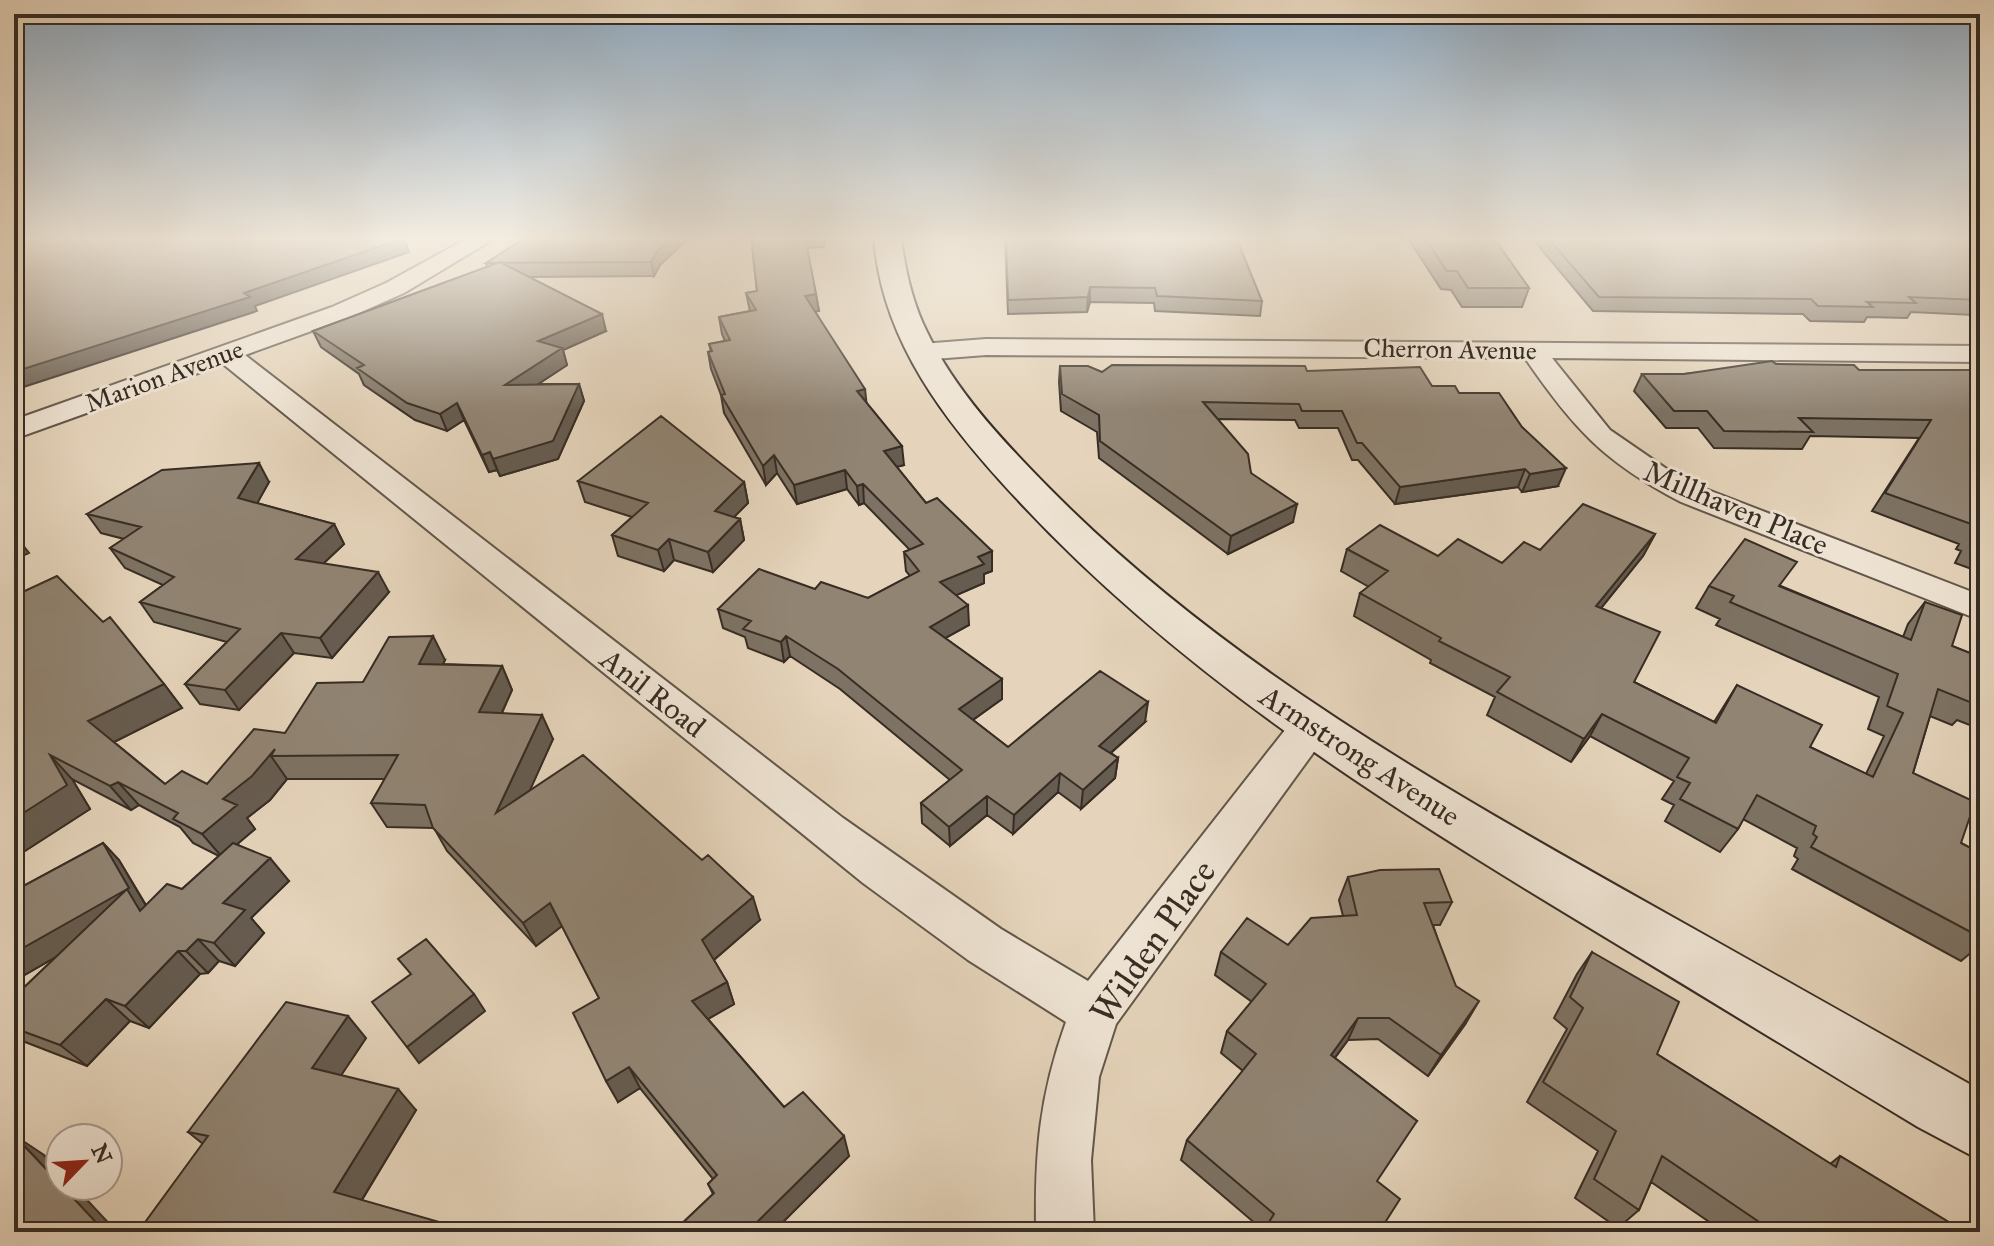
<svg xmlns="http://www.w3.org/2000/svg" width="1994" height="1246" font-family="'IM FELL Great Primer',serif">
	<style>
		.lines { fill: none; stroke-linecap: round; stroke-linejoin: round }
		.street-casing { stroke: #62574a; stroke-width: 4 }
		.secondary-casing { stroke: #372d24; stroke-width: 4 }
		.street { fill: #eee3d3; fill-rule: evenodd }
		.secondary { fill: #eee3d3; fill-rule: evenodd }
		.wall { fill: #7d7263; stroke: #372d24; stroke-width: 2 }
		.shaded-wall { fill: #665c50; stroke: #372d24; stroke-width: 2 }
		.building { fill: #918473; stroke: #372d24; stroke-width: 2 }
		.labels { text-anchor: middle; stroke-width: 6; stroke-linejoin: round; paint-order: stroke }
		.far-street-label { font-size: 26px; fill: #372d24; stroke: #eee3d3 }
		.street-label { font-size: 30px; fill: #372d24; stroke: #eee3d3 }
		.near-street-label { font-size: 36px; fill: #372d24; stroke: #eee3d3 }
	</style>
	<rect width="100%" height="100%" fill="#e5d4bb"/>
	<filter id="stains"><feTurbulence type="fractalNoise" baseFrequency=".0025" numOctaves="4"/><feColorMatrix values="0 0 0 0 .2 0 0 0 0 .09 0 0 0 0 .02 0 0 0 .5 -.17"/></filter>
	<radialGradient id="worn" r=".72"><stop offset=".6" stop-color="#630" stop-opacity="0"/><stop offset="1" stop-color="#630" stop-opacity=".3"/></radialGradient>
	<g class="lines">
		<g class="street-casing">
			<path id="street" d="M470,237H497L404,293L350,317L245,355L843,818L1001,929L1088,981L1296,716L1310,712L1324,716L1330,727L1324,738L1116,1024L1099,1077L1091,1160L1094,1232H1036C1035,1152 1039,1098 1066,1022L968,960L863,883L223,364L14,439V420L332,307L386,283Z
				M986,339L1980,346V362L1552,358L1610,430L1674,474L1703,488L1980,595V620L1681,502C1604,462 1573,428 1525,358L986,355L921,360L912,358L908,352L912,346L921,344Z"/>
		</g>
		<g class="secondary-casing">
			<path id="secondary" d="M874,237H901C905,270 912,302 927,332C956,392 1003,441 1049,488C1223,664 1439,786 1653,906C1762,967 1871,1028 1980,1090V1160L1918,1127C1821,1069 1725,1009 1628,951C1409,819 1191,687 1016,498C947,424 881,341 874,237Z"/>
		</g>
		<use href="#street" class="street"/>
		<use href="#secondary" class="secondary"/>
	</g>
	<path class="wall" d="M690,237L660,265L654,276L529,277L606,331L563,350L567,365L538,384H579L584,401L558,459L500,476L497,470L489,472L464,420L447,431L415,420L364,385L359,374L321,347L313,331L487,267L486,263Z
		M751,237H824V247L807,248L819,311H815L866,403L904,465L896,467L926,503L992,551V571L984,574V583L956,595L969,625L945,638L1002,679V699L973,720L1008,747L1145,722L1111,753L1118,758L1115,778L1081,809L1058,792L1013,834L987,815L950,846L922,823L921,803L950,780L840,689L790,656L784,662L748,648L745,637L723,628L718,609L815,589L868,598L910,576L906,571L904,552L910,550L864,503L859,505L847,489L797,504L777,473L766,485L724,413L721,395L711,369L708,352L711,351L709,344L725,341L722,334L719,317L750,311L746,293L757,291Z
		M1005,237L1262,301L1260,316L1155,311L1154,303L1090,302L1087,312L1008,314Z
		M1407,237H1493L1529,288L1522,307H1462L1451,290L1441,289Z
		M1531,237H1980V312H1976L1974,315L1911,312L1907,318L1867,317L1864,322L1810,321L1803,314L1593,311Z
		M1776,364L1859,370H1980V572L1955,563L1961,551L1956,549L1959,544L1872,511L1919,438L1810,436L1802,449L1714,448L1698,428H1666L1634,391L1642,374H1684Z
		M1060,366L1102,372L1307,371L1432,386L1459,393L1558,486L1522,492L1518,487L1395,504L1358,460H1352L1338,428H1299L1295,420L1218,419L1251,473L1293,522L1228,554L1099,458L1097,432L1061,411L1059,382Z
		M578,481L744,482L748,503L734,517L740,519L744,540L713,572L674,560L664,571L618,556L612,535L632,517L585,502Z
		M269,482L257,503L334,524L344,544L323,564L389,592L332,658L294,653L239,710L200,704L185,684L227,642L154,622L140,602L163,585L125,568L110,548L124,539L101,533L87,514Z
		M1655,534L1643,556L1601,608L1634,682L1714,722L1737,685L1810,747L1866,774L1884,736L1868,729L1879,697L1716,625L1720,619L1696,608L1709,586H1781L1903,637L1908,624L1925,602L1952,646L1980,657V729L1957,720L1952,725L1930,716L1913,773L1961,843L1980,853V945L1961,961L1792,869L1798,859L1794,856L1797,848L1743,819L1738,829L1720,852L1665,821L1674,805L1662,799L1674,781L1590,736L1571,762L1487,715L1495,697L1430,663L1431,660L1354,616L1360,593L1369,587L1341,571L1347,549L1438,556L1502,563L1540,550Z
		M14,596L164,684L182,708L114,742L165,784H207L363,682L445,660L443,664L502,666L512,690L502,713L553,739L529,791L760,920L714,960L727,982L734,1004L708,1019L784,1107L849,1156L773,1232H673L713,1194L708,1184L713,1179L640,1088L618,1102L599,998L562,926L536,946L447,851L434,828L387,827L371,803L385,779H287L270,800L247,818L255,829L237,844L289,881L251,918L264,933L235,966L219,961L208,973L200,974L149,1028L130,1021L87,1066L20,1040L14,1036V997L56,957L14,981V891L103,843L119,860L146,905L182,889L219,856L193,843L180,827L139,805L131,810L72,779L90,809L14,858Z
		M1348,877L1452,902L1440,925H1433L1466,1023L1428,1076L1378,1039L1348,1040L1335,1058L1417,1121L1264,1231L1181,1160L1187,1140L1243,1071L1221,1053L1227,1031L1252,1002L1215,975L1221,952L1288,945L1343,916L1339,900Z
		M1592,952L1657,1054L1830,1164L1840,1156L1965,1232H1724L1651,1182L1639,1210L1618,1228L1575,1198L1598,1151L1527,1102L1567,1029L1554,1018L1577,974Z
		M366,1038L341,1075L416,1110L362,1200L138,1232L203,1144L188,1132Z"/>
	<path class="shaded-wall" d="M673,237H690L660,265L654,276L651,262L657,251Z
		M404,238L409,252L255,306L257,311L14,390V372Z
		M1090,287V302L1087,312L1088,297Z
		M816,294L819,311L807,313L805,296Z
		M602,314L606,331L563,350L567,365L511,402L505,385L538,341Z
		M579,384L584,401L558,459L500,476L493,459Z
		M865,389L867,407L857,391Z
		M457,403L464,420L447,431L440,414Z
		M902,446L904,465L885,470L884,451Z
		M490,452L497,470L489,472L482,455Z
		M774,455L777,473L766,485L763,466Z
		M259,463L269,482L249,518L238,498Z
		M1566,468L1558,486L1522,492L1530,474Z
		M1525,469L1518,487L1395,504L1400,487Z
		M845,470L847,489L797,504L794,485Z
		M744,482L748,503L719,532L715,511Z
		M863,484L864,503L859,505L857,486Z
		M1297,504L1293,522L1228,554L1231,536Z
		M740,519L744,540L713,572L708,552Z
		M334,524L344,544L307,579L296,559Z
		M14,534L29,553L14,560Z
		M1655,534L1643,556L1585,628L1596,606Z
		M669,539L674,560L664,571L658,550Z
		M992,551V571L984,574V583L941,602L940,582L978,557Z
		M378,572L389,592L332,658L320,638Z
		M968,605L969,625L931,646L930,627Z
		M281,633L294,653L239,710L225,690Z
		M433,636L445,660L431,688L419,664Z
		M786,636L790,656L784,662L781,642Z
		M502,666L512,690L491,736L479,712Z
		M1002,679V699L960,729L959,709Z
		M164,684L182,708L108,745L88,721Z
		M1148,702L1145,722L1097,765L1099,746Z
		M1602,714L1590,736L1571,762L1584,739Z
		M542,715L553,739L509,837L496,813Z
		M275,749L271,756L287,779L270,800L247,818L255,829L222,857L202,834L223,799Z
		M50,755L72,779L90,809L14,858V819Z
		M1118,758L1115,778L1081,809L1083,790Z
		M1060,773L1058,792L1013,834L1014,815Z
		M118,782L139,805L131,810L110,786Z
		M987,796V815L950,846L949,827Z
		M103,843L119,860L162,933L139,909L14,981V953Z
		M270,858L289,881L251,918L264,933L235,966L214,943L223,903Z
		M753,897L760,920L710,963L702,940Z
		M550,903L562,926L536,946L523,923Z
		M198,939L219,961L208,973L186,951Z
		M178,951L200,974L149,1028L125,1006Z
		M727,982L734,1004L701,1023L692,1001Z
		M474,994L485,1011L419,1063L407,1047Z
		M106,999L130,1021L87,1066L60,1045Z
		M1479,1001L1466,1023L1428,1076L1441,1055Z
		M348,1016L366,1038L332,1089L312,1068Z
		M1358,1018L1348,1040L1321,1076L1331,1055Z
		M629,1067L640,1088L618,1102L606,1081Z
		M398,1089L416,1110L355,1211L334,1192Z
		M14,1135L44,1155L60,1172V1184Z
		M844,1136L849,1156L773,1232H747Z
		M62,1186H74L117,1232H105Z"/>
	<path class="building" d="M27,237H395L404,238L244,293L250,297L14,372V239Z
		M526,237H673L657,251L651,262L486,263Z
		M751,237H805L816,294L805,296L865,389L857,391L902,446L884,451L926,503L937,498L992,551L978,557L984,564L940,582L968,605L930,627L1002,679L959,709L1008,747L1100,671L1148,702L1099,746L1118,758L1083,790L1060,773L1014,815L987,796L949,827L921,803L962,770L838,669L786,636L781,642L743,629L751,621L718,609L759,569L815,589L821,582L868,598L919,571L904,552L923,544L863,484L857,486L845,470L794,485L774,455L763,466L721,395L725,394L708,352L712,351L709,344L730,340L719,317L756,310L746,293L757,291Z
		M1006,237H1236L1262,301L1157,296L1155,288L1090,287L1088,297L1008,300Z
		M1424,237H1493L1529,288H1468L1457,271H1447Z
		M1547,237H1980V297L1977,296L1980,298V300L1909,297L1916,303L1867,302L1873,307L1818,306L1811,299L1599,297Z
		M500,262L602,314L538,341L562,348L505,385L579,384L553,441L493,459L490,452L482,455L457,403L440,414L407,403L357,368L364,365L313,331Z
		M1772,361L1776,364L1854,365L1859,370H1980V548L1970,544L1976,532L1971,530L1974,525L1885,493L1931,420L1799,418L1813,432L1724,431L1707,411H1674L1642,374H1684Z
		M1112,365L1305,366L1307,371L1420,367L1432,386H1455L1459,393H1499L1522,427L1566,468L1530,474L1525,469L1400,487L1362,443H1357L1342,411H1302L1299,404L1203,402L1248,454L1251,473L1297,504L1231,536L1100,441L1099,415L1062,394L1060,366H1088L1102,372Z
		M661,416L744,482L715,511L740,519L708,552L669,539L658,550L612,535L648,503L578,481Z
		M259,463L238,498L334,524L296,559L378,572L320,638L281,633L225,690L185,684L240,629L140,602L174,577L110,548L141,527L87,514L162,470Z
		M1583,504L1655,534L1596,606L1660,632L1634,682L1716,723L1737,685L1822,725L1810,747L1873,777L1903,713L1887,706L1898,674L1730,602L1734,596L1709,586L1745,539L1797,562L1779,586L1911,640L1925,602L1962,615L1952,646L1980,657V698L1974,696L1972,703L1938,689L1913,773L1975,802L1961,843L1980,853V937L1811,847L1817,837L1813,834L1816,826L1757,795L1738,829L1680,799L1690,783L1677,777L1689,758L1602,714L1584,739L1497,692L1510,677L1439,641L1441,638L1360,593L1388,571L1347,549L1380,525L1438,556L1458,539L1502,563L1524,542L1540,550Z
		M57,576L103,622L110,617L164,684L88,721L165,784L182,771L207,784L254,729L285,733L317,683L363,682L389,637L433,636L419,664L502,666L479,712L542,715L496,813L583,755L702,860L708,855L753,897L702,940L727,982L692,1001L784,1107L803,1092L844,1136L747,1232H673L714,1193L708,1184L717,1175L629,1067L606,1081L573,1013L599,998L550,903L523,923L433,828L425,805L371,803L398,755L271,756L275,749L252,776L223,799L237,805L202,834L173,819L178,813L118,782L110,786L50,755L67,785L14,819V596Z
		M103,843L129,888L14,953V891Z
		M233,843L270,858L223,903L245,910L214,943L198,939L186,951H178L125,1006L106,999L60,1045L14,1028V997L127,889L140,911L167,884L182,889Z
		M1439,869L1452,902L1424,903L1456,986L1479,1001L1441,1055L1389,1018H1358L1331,1055L1417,1121L1377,1181L1400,1199L1379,1232H1263L1274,1214L1187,1140L1256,1054L1227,1031L1266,984L1221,952L1247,918L1288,945L1311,918L1357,915L1348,877L1380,870Z
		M426,939L474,994L407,1047L372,1002L411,974L398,959Z
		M1592,952L1679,1002L1657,1054L1836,1167L1840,1156L1965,1232H1774L1662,1156L1639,1210L1594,1179L1616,1131L1543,1082L1583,1008L1570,997Z
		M286,1002L348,1016L312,1068L398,1089L334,1192L474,1232H138L208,1136L188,1132Z
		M14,1135L60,1184V1186H62L105,1232H14Z"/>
	<linearGradient id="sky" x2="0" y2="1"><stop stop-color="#8faac2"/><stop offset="0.58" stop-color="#f3ece0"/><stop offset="1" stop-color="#f3ece0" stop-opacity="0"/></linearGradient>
	<rect width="1994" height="411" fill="url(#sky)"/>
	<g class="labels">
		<g class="far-street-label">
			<text transform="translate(1450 349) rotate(1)" y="9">Cherron Avenue</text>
			<text transform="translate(164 376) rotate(-20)" y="9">Marion Avenue</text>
		</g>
		<g class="street-label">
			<text transform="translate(1736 508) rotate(23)" y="10">Millhaven Place</text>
			<text transform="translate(653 693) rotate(38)" y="10">Anil Road</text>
			<text transform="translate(1360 756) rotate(33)" y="10">Armstrong Avenue</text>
		</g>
		<g class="near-street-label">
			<text transform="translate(1152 941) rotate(-55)" y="13">Wilden Place</text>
		</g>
	</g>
	<rect width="1994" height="1246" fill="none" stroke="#e5d4bb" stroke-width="48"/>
	<rect x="16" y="16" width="1962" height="1214" fill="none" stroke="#372d24" stroke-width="4"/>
	<rect x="24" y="24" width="1946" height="1198" fill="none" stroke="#372d24" stroke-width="2"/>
	<g transform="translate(84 1162) rotate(65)"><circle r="38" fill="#eee3d3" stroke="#a59a8d" stroke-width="2"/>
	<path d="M0-6L14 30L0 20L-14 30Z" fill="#8f2418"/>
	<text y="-12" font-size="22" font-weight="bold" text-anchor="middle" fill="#372d24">N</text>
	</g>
	<rect width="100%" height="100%" filter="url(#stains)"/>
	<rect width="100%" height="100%" fill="url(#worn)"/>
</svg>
